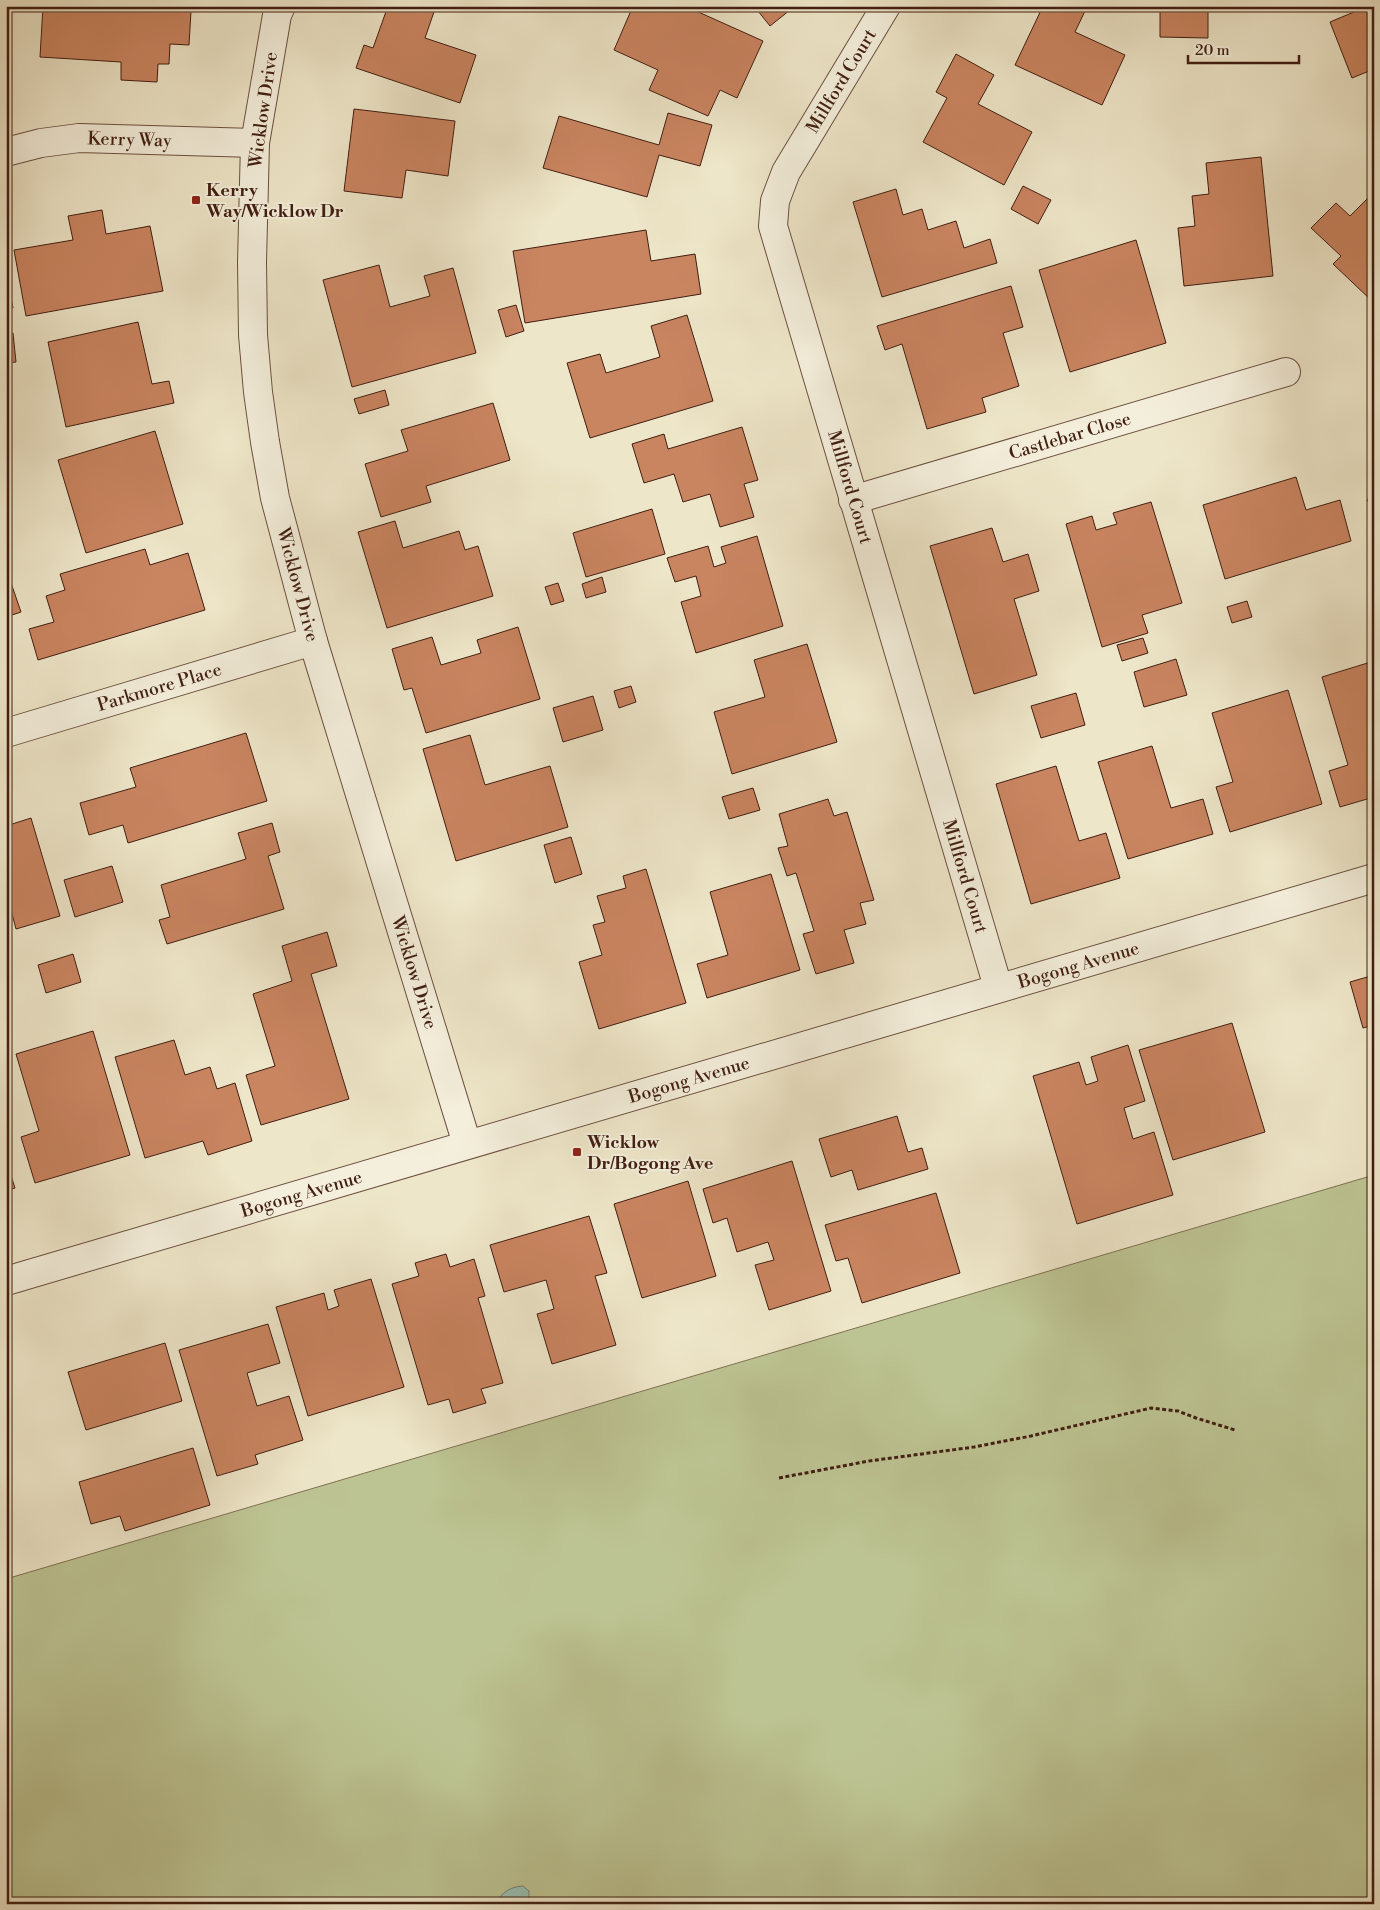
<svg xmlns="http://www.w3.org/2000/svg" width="1380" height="1910" font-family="'Libre Bodoni',serif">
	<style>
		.green { fill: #bdc493; stroke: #7f7152 }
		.water { fill: #99c0b3; stroke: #767f72 }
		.building { fill: #c98460; stroke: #411e11 }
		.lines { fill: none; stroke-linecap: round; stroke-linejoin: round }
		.minor-casing { stroke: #6c503f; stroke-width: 30 }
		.path { stroke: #411e11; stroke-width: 3; stroke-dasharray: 4 2.5; stroke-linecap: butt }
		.minor { stroke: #f4efdc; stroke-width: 28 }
		.poi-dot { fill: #8f2418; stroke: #f4efdc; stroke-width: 2 }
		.labels { text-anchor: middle; stroke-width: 4; stroke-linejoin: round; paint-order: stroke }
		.street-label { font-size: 18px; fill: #411e11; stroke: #f4efdc }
		.poi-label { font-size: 18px; font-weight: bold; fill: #411e11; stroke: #f4efdc; text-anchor: start }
	</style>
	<rect width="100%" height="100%" fill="#eee6c9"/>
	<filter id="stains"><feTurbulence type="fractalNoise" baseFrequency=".004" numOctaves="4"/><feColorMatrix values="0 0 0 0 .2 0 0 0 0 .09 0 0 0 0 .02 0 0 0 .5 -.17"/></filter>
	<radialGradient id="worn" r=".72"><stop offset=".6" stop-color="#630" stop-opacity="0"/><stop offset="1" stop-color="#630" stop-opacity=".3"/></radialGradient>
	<path class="green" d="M1374,1175V1904H6V1579Z"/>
	<path class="water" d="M523,1886L529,1891V1904H495C503,1892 509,1887 523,1886Z"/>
	<path class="building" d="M43,6H95L191,11L189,45L170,44L169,64H158L157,82L121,80V62L40,57Z
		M388,6H436L425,38L476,55L460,103L356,68L364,45L373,48Z
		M633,6H685L763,41L737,98L720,90L708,116L649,90L658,70L614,50Z
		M754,6H795L770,26Z
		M1043,6H1079L1086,9L1075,32L1125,55L1102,105L1015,65Z
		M1160,6H1208V38L1160,37Z
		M1352,6H1374V69L1352,78L1330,22L1354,12Z
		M956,54L994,75L978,104L1032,132L1004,185L923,142L947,98L936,92Z
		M354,109L455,121L448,176L406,170L402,198L344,191Z
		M668,113L712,125L700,166L659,155L647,197L543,168L559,116L659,145Z
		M1261,157L1273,276L1184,286L1178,228L1195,226L1192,196L1209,194L1206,163Z
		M1023,186L1051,200L1038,224L1011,209Z
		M896,189L903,215L922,209L928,230L956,221L964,248L990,239L997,263L882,297L853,202Z
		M1374,192V299L1372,301L1333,264L1341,256L1311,228L1336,203L1350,216Z
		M102,210L106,234L150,226L163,291L26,316L14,250L73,240L68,216Z
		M646,230L651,261L695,254L701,294L525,323L513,251Z
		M1136,240L1166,343L1070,372L1039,270Z
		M379,265L390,307L430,296L424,276L453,268L476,353L352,387L323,280Z
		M6,272L13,308L6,310Z
		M1011,286L1023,327L1003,333L1019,386L982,398L986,412L927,429L902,344L885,350L877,326Z
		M516,305L524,331L506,337L498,310Z
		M687,315L713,401L590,438L567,363L600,354L606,373L660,357L651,326Z
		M138,322L152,384L169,381L174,403L66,427L48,342Z
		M13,333L16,362L6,363V334Z
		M385,390L389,405L359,414L354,399Z
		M493,403L510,460L426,486L431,502L381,517L365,464L408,451L401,430Z
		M742,427L758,480L744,484L754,517L720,527L710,494L683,502L674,474L644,483L632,444L664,434L668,449Z
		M155,431L183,524L86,553L58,460Z
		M1296,477L1306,510L1340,500L1351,541L1225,579L1203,505Z
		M1374,482V504L1367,501Z
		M1151,502L1182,603L1142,615L1148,633L1102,647L1066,524L1092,516L1096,530L1117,524L1113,513Z
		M652,509L665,554L586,577L573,533Z
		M395,521L403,548L459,531L465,550L478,546L493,596L387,628L358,532Z
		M992,528L1003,562L1028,554L1039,591L1014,599L1037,675L974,694L930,546Z
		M757,536L783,626L696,653L681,602L701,596L696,576L675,582L667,558L708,546L714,567L726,563L721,547Z
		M145,549L150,565L188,553L205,610L38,660L29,629L54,622L46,596L65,590L60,574Z
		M602,577L606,592L586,598L582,584Z
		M10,580L21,612L6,617V581Z
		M558,583L564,601L551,605L545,587Z
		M1247,601L1252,617L1232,623L1227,607Z
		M518,627L540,699L426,733L412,688L404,690L392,649L432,637L441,665L481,653L477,640Z
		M1143,638L1148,653L1122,661L1117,645Z
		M807,644L837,742L732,774L714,712L765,697L754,660Z
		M1176,659L1187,695L1144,707L1134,672Z
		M1374,661V776H1372L1374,783V797L1340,807L1329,771L1348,765L1322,677Z
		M631,686L636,702L619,708L614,691Z
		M1288,690L1322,804L1230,832L1216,787L1233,782L1212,713Z
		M1076,693L1085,725L1041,738L1031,706Z
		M593,696L603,730L563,742L553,708Z
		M246,733L267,801L128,843L123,825L89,835L80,803L136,787L130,768Z
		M470,735L485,785L550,766L568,827L456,861L423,749Z
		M1152,746L1171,808L1203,799L1213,834L1128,859L1098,762Z
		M1056,766L1079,841L1106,833L1120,878L1031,904L996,784Z
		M753,788L760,810L729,819L722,797Z
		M828,799L834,816L847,812L874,900L860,903L866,924L844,930L854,963L816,974L803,934L814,931L796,873L787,876L778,848L788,846L779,814Z
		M31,818L60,916L16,929L11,910L6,911V826Z
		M272,823L280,852L268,856L284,909L167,944L159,920L170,917L161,885L246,859L238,833Z
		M571,837L582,874L555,883L544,845Z
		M112,866L123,902L75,917L64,880Z
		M646,869L686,1003L599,1029L579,962L602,955L593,925L605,922L597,896L626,888L623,876Z
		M771,874L800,970L707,998L697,964L728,955L710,892Z
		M327,932L337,966L311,974L349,1099L261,1125L246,1075L275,1066L253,994L292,981L282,946Z
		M73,954L81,982L46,993L38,965Z
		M1374,975V1025L1363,1028L1350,982Z
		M1232,1023L1265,1132L1173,1160L1139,1050Z
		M93,1031L130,1155L35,1183L21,1137L39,1131L16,1054Z
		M174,1040L185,1075L210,1067L217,1089L235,1083L252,1141L208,1155L203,1141L145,1158L115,1057Z
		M1128,1045L1145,1101L1124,1108L1133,1139L1154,1132L1173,1195L1077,1224L1033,1076L1079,1062L1086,1085L1098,1081L1091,1057Z
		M897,1116L908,1152L922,1148L928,1169L858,1190L852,1170L831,1177L819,1139Z
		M6,1160L15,1188L6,1191Z
		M792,1161L831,1291L769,1310L755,1265L774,1260L768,1242L737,1252L727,1218L713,1223L703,1189Z
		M688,1181L716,1276L642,1298L614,1204Z
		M936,1193L960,1273L862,1303L848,1258L836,1261L825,1225Z
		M589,1216L607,1273L595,1276L616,1345L552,1364L537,1314L554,1309L546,1280L504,1292L490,1245Z
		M446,1254L450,1267L474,1259L485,1296L478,1298L503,1383L481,1389L486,1403L453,1413L449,1399L428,1405L392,1284L419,1276L415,1263Z
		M371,1279L404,1387L308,1416L276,1307L324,1293L328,1310L339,1306L334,1290Z
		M268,1324L280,1363L247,1373L257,1406L289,1396L303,1440L255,1455L258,1464L217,1476L179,1350Z
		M165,1343L182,1401L86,1430L68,1372Z
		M193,1448L210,1505L125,1531L120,1516L91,1524L79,1482Z"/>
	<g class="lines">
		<g class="minor-casing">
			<g id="minor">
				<path id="s1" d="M281,6L277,15L255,143L252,262L253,335L258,392L265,442L275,498L313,641L467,1144"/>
				<path id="s2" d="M886,6L786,172L775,201L773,226L998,987"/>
				<path id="s3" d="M6,152L41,143L79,138L255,143"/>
				<path id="s4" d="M853,500L1286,372"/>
				<path id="s5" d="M6,733L313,641"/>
				<path id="s6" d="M6,1281L1374,878"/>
			</g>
		</g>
		<path class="path" d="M779,1478L869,1461L974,1447L1031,1436L1151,1408L1178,1411L1196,1418L1235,1430"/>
		<use href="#minor" class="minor"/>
	</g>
	<g class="poi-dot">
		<rect x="191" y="195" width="10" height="10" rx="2.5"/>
		<rect x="572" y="1147" width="10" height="10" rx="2.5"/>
	</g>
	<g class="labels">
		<g class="street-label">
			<text transform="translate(841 81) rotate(-59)" y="6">Millford Court</text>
			<text transform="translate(263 110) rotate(-82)" y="6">Wicklow Drive</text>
			<text dy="6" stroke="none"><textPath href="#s3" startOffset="125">Kerry Way</textPath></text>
			<text dy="6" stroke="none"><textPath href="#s4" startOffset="226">Castlebar Close</textPath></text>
			<text dy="6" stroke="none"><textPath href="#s2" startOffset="522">Millford Court</textPath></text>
			<text dy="6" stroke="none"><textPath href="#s1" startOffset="586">Wicklow Drive</textPath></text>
			<text dy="6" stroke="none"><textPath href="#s5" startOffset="160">Parkmore Place</textPath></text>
			<text dy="6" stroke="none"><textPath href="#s2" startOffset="928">Millford Court</textPath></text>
			<text dy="6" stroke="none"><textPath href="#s6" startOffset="1118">Bogong Avenue</textPath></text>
			<text dy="6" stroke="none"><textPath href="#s1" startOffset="991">Wicklow Drive</textPath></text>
			<text dy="6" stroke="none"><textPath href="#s6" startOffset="712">Bogong Avenue</textPath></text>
			<text dy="6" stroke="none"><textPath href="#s6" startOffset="308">Bogong Avenue</textPath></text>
		</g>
		<g class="poi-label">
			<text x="206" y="196">Kerry<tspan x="206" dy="21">Way/Wicklow Dr</tspan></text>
			<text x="587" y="1148">Wicklow<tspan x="587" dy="21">Dr/Bogong Ave</tspan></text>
		</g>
	</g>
	<rect width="1380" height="1910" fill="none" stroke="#eee6c9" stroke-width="25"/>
	<rect x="8" y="8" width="1365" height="1895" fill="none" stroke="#411e11" stroke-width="2.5"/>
	<rect x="12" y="12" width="1355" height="1885" fill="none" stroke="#411e11"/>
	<path d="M1188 55v8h111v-8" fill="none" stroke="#411e11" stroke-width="2.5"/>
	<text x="1195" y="55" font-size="15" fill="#411e11" stroke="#f4efdc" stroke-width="4" paint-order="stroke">20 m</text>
	<rect width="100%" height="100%" filter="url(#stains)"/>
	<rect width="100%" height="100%" fill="url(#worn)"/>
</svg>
